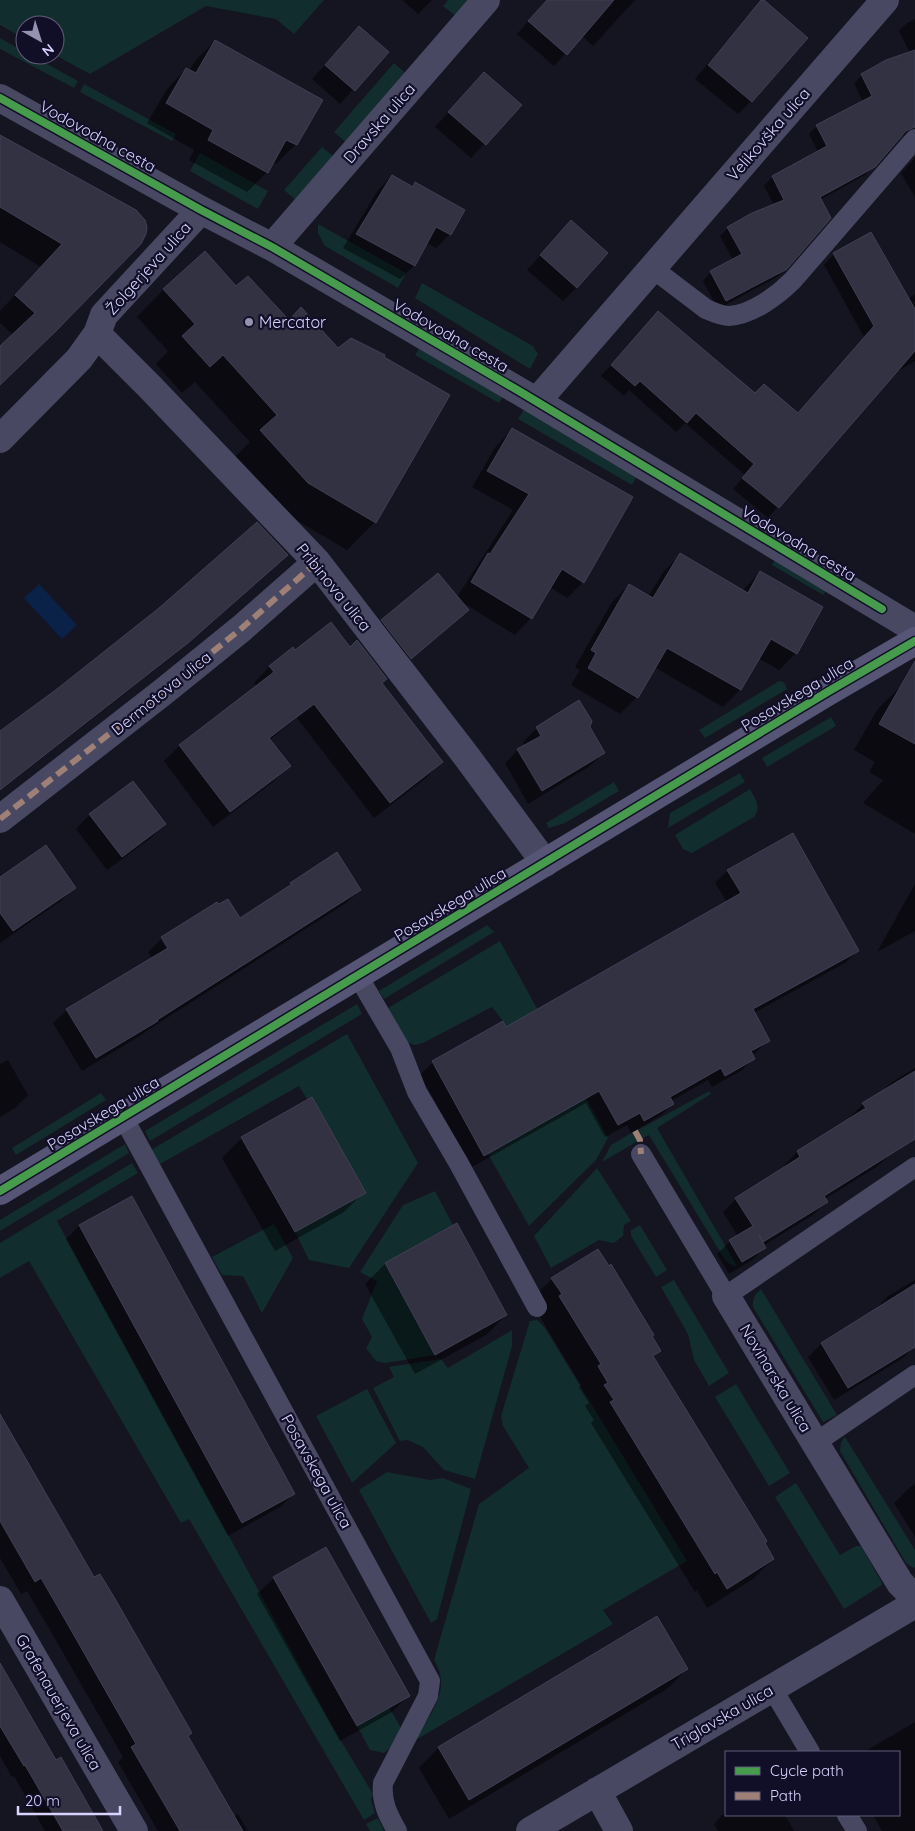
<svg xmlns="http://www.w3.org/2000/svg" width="915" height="1831" font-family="Quicksand,sans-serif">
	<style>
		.green { fill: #122d2d }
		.water { fill: #0a2247 }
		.shadow { fill: #0007; fill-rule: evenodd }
		.building { fill: #333243; stroke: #413f55 }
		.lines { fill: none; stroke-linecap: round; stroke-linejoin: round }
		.lane { stroke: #484862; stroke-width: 20 }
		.street { stroke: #484862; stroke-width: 28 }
		.secondary { stroke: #565575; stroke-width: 28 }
		.quiet { stroke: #9e8076; stroke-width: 6; stroke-dasharray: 12 6; stroke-linecap: butt }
		.cycleway-casing { stroke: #110e27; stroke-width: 11 }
		.cycleway { stroke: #469c4c; stroke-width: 8 }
		.poi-dot { fill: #9491b1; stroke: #110e27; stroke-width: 2 }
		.labels { text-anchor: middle; stroke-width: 4.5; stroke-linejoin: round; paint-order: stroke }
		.street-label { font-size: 16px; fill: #d8d4ff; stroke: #110e27 }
		.poi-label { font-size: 16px; fill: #d8d4ff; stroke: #110e27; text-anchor: start }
	</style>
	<rect width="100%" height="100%" fill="#151421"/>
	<path class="green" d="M0,0H324L294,34L276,19L206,6L90,74L55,55V25H25V39L0,25Z
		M448,0H474L458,18L443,6Z
		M0,38L25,52V55H31L78,81L74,88L0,49Z
		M394,63L409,76L349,145L334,132Z
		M84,84L176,134L172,141L80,92Z
		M322,147L337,159L299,203L284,190Z
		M200,153L268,191L258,209L190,171Z
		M318,224L406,273L398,288L325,246L318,233Z
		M422,283L533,346L538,354L530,369L415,298Z
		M420,347L504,395L499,403L415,355Z
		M525,408L637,476L632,485L518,419Z
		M775,560L827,590L823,595L772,565Z
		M779,681L784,682L787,689L705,738L699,730Z
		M831,717L836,726L767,767L762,758Z
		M740,773L745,782L668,828L670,813Z
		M614,782L619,791L565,823L549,828L546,823Z
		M750,789C755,799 762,806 754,817L692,853L683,849L675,835Z
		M487,925L494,932L384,999L379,991Z
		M500,941L608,1138L596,1160L529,1226L488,1154L503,1021L492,1007L423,1043L414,1045L405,1041L388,1008Z
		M357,1004L362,1014L150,1141L145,1131Z
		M347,1034L418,1163L349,1268L309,1260L295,1232L366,1193L299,1086L160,1164L151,1150Z
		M709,1091L711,1094L657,1128L737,1266H733L725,1260L649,1135L641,1139L636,1131Z
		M101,1093L106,1100L16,1155L12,1148Z
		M633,1132L638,1141L602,1162L611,1145Z
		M125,1144L129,1153L0,1231V1220Z
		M132,1163L138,1173L57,1221L338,1736L373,1794L371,1799L375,1813L364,1820L189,1519L181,1523L29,1261L0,1278V1243Z
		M597,1168L631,1221L624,1225L623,1236L614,1243L599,1240L551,1268L534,1236Z
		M435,1191L453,1225L385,1264L435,1355L385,1363L376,1361L366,1348L372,1337L362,1319L377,1281L360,1272L403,1205Z
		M274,1224L293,1258L262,1313L243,1276L222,1275L212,1257Z
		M640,1225L667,1270L656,1277L631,1236V1230Z
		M674,1280L729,1373L709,1386L694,1360L688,1334L661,1287Z
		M761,1289L837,1415L823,1422L753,1307C752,1299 755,1294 761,1289Z
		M537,1320L545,1328L687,1561L603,1610L613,1624L414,1741C429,1716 453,1690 434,1660L479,1504L529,1468L503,1426L501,1416L530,1321Z
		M512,1330V1346L475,1479L444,1470L423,1447L407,1440L400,1441L373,1388L394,1377L389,1367L441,1359L448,1368Z
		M736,1384L790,1473L769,1486L715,1397Z
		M367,1389L396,1443L352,1483L316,1416Z
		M845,1437L915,1550V1567L913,1568L906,1563L840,1451L841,1442Z
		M387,1472L430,1480L443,1478L471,1489L437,1619L431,1623L359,1490Z
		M796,1483L840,1555L856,1546H861L881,1581L882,1585L844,1609L775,1497Z
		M389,1707L401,1728L396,1743L384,1753L370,1750L357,1726Z
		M378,1818L384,1831H370L366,1824Z"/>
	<path class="water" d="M39,584L77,625L62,639L24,598Z"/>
	<path class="shadow" d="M402,0H432L418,14Z
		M547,0H635L593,46L582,36L554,66L517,34Z
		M763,0L751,101L738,114L695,79L749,14Z
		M915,19V139L908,135L902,136L865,175L820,200L786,268L777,277L718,309L703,281L711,272L733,260L720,236L728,228L774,205L764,186L772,177L818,152L809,134L817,126L863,102L854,83L862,75L910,53L899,31L907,23Z
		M359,28L387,52L340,104L312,79Z
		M215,41L296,144L276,164L272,162L267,172L247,192L189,160L194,150L147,123L167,89L186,69L189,71L195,61Z
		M484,73L520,105L471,158L435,127Z
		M0,147L146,227L0,384V348L13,335L0,323V311L41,267L0,242Z
		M915,158V197L901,173Z
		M392,176L412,187L415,184L450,234L436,248L426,242L414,266L400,279L343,248L378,190Z
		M571,222L577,287L563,301L527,270Z
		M834,254L908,299L915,294V361L893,374L768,518L733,489L745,475L685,423L676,432L629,390L624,396L601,376L658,313L755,395L797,414L864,337L824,265Z
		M236,288L288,321L338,350L382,357L449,395L375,522L347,550L281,511L233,459L250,442L195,382L182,393L156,364L168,351L137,317L164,289Z
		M512,430L583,582L567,598L550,587L531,618L515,635L462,602L468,610L454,623L397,671L369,635L382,621L457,597L513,510L472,487L496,446Z
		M681,554L742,591L760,572L796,653L779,670L758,658L740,690L723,707L654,667L637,697L620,714L571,685L580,670L575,667L612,602L629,585L648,597L664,571Z
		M273,568L173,656L0,791V733Z
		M350,648L381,683L441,762L426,778L374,818L297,718L269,740L289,766L273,782L213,827L164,761L179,746L257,687L254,683L269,667L292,649L295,652Z
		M904,683L915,690V834L863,803L883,780L869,772L875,762L854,750L877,710Z
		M588,727L604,753L590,766L528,804L505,763L518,750L525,746L523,742L537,728Z
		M132,782L164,824L151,838L107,870L76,829L89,815Z
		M792,834L857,951L845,963L754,1013L769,1040L752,1056L753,1059L741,1071L712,1087L708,1080L671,1101L673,1104L660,1116L631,1133L627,1125L605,1137L586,1103L472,1167L420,1075L433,1062L502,1023L505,1029L727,902L715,883L727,871Z
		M337,854L360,890L346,903L148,1030L143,1034L82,1071L53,1023L67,1010L153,959L148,952L162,938L217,903L240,920ZM161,940H164L172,953L170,954Z
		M0,879L74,888L61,901L0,943Z
		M915,884V931L877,952Z
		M8,1060L28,1095L15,1108L0,1117V1064Z
		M915,1068V1136L892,1153L878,1166L825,1199L826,1202L813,1215L763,1246L765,1248L751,1261L729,1274L717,1254L737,1235L723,1212L736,1199L786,1168L784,1166L797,1152L851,1119L850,1117L863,1104L880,1093L892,1082Z
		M242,1138L364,1192L344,1212L275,1251L222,1158Z
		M131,1197L294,1494L280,1507L228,1536L66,1239L79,1226Z
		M456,1225L506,1315L486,1335L415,1374L365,1284L385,1264Z
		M552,1279L651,1336L659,1351L653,1358L773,1559L753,1579L707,1608L697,1590L695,1592L591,1423L594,1420L585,1406L589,1403L579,1387L581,1385L540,1317L543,1315L532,1298Z
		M915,1280V1346L903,1358L834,1400L808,1357L821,1344L875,1310L888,1296Z
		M0,1416L233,1817L238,1814L248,1831H158L118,1762L123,1757L54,1637L27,1591L21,1594L0,1558Z
		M915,1484V1537L894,1503L908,1489Z
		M274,1578L408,1696L392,1712L340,1741L257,1594Z
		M656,1618L687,1669L667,1689L449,1819L419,1768L438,1748Z
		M0,1666L56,1762L102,1831H45L14,1776L12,1777L0,1756Z
		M915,1722V1831H882L873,1815H899V1752H864Z
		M726,1811V1815H785L794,1831H718L714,1824Z"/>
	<path class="building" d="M547,0H614L567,55L528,21Z
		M761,0H764L808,38L752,102L708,65Z
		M359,26L389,52L355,91L325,65Z
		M215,40L323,100L297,145L286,140L268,173L208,140L213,130L166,103L186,68L196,73Z
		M915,50V127L906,131L875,167L820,197L831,218L787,269L726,301L710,271L742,254L727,227L752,213L784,200L772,176L827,146L816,125L872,96L861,74L886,60Z
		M484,72L522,105L486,145L448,112Z
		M0,135L136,210L145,220L147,227L146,234L141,244L55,332L0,385V346L35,313L15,295L62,244L0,207Z
		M392,175L413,187L415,182L465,210L451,235L436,227L415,266L356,234Z
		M571,220L608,253L577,288L540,255Z
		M871,232L915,309V351L779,508L742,478L754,464L696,413L687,423L640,381L635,386L611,365L658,311L755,393L764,384L798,413L874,326L833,253Z
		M205,251L236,286L248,276L289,320L301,307L338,348L351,338L385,355L384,357L450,395L376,523L308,483L260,430L277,415L223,355L210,367L182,336L195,324L163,289Z
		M512,428L633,497L584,583L562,569L532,619L471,582L488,553L490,554L529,494L487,471Z
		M257,522L288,555L188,643L0,790V731L57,689L159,608Z
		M680,553L748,593L760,571L823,607L797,654L771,639L741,690L667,648L638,698L588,668L596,653L591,650L629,584L653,598Z
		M438,573L469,610L411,659L381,620Z
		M331,622L350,647L357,640L387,679L382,683L443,762L390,803L314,704L269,738L291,766L230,812L179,745L274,672L269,666L293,647L295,650Z
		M915,661V744L879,724Z
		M579,700L592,721L590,727L605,753L542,791L517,749L541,736L536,727Z
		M133,781L166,824L122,857L89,814Z
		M793,833L859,951L753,1009L770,1041L751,1051L755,1059L725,1076L721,1068L670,1097L674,1104L644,1121L640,1113L618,1125L599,1091L484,1156L432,1061L503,1021L506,1027L741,893L727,870Z
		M46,845L76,888L13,931L0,913V877Z
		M337,852L361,890L157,1020L158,1021L96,1058L66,1009L168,948L161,937L217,902L219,904L228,899L240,918L292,884L290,883Z
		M915,1071V1139L824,1196L828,1202L763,1242L759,1235L766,1248L742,1262L729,1240L753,1226L735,1198L800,1157L797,1151L866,1108L862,1103Z
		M312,1097L366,1193L295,1232L241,1137Z
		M132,1196L295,1494L242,1523L79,1225Z
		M457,1223L507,1315L435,1355L385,1263Z
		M598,1249L609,1266L611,1264L654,1335L652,1336L661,1351L653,1356L767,1541L765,1543L774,1559L727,1589L717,1572L715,1574L610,1402L614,1400L604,1385L608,1383L598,1366L601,1364L559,1296L562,1294L551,1278Z
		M915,1284V1347L848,1388L821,1343Z
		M0,1414L94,1577L100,1574L114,1597L192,1733L188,1736L243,1831H180L131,1747L136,1744L67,1623L41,1578L35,1582L0,1521Z
		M326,1547L410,1696L357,1726L273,1577Z
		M657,1616L688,1669L469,1800L438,1747Z
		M0,1663L56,1760L61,1757L103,1831H63L25,1765L24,1766L0,1726Z"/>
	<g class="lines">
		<path class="lane" d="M652,268L706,309C713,312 721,316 729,316C752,315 778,295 793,280L915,139
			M358,976L400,1048L417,1092L458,1162L537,1307
			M123,1117L430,1681L428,1696L383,1783C381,1802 388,1815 397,1831
			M641,1154L726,1296L915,1167
			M815,1443L915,1375
			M772,1688L810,1752
			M847,1815L857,1831"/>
		<path class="street" d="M0,98L201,210L272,247L519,391L915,629
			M272,247L486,0
			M97,334L151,388L317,562L467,757L545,863
			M537,401L885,0
			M0,439L79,359L97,334L104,315L201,210
			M0,819L163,692L242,628L317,562
			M726,1296L900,1583L915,1598
			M0,1600L134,1831
			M597,1791L619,1831
			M530,1831L915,1604"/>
		<path class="secondary" d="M0,1191L829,691L915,641"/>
		<path class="quiet" d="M0,819L163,692L242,628L317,562
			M635,1131L640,1140L641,1154"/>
		<g class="cycleway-casing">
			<path id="cycleway" d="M0,98L201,210L272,247L519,391L882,609
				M0,1191L829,691L915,641"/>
		</g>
		<use href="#cycleway" class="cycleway"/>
	</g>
	<circle class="poi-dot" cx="249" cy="322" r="5"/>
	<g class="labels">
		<g class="street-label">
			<text transform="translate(379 123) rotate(-49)" y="6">Dravska ulica</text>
			<text transform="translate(768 134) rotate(-49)" y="6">Velikovška ulica</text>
			<text transform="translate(98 136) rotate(29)" y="6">Vodovodna cesta</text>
			<text transform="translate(148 268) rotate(-48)" y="6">Žolgerjeva ulica</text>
			<text transform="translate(451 335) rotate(30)" y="6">Vodovodna cesta</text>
			<text transform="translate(799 543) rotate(31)" y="6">Vodovodna cesta</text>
			<text transform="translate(334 587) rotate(51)" y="6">Pribinova ulica</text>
			<text transform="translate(161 693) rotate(-39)" y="6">Dermotova ulica</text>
			<text transform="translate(797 694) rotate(-31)" y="6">Posavskega ulica</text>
			<text transform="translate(450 904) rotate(-31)" y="6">Posavskega ulica</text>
			<text transform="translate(103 1113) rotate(-31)" y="6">Posavskega ulica</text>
			<text transform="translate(776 1378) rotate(59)" y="6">Novinarska ulica</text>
			<text transform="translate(317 1471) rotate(61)" y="6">Posavskega ulica</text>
			<text transform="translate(59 1702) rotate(60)" y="6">Grafenauerjeva ulica</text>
			<text transform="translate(722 1717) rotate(-30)" y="6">Triglavska ulica</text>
		</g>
		<g class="poi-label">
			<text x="259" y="328">Mercator</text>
		</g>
	</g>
	<rect x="725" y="1751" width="175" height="65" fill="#110e27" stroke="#615d7d"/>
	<rect x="735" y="1767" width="25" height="8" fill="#469c4c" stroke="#615d7d"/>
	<text x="770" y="1776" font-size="15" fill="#d8d4ff">Cycle path</text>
	<rect x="735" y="1792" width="25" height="8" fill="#9e8076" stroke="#615d7d"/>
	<text x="770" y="1801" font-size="15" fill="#d8d4ff">Path</text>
	<g transform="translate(40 40) rotate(141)"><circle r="24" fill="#110e27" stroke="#615d7d"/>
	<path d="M0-4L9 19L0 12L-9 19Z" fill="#9491b1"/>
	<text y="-8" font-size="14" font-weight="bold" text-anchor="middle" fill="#d8d4ff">N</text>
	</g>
	<path d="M18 1806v8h102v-8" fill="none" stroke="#d8d4ff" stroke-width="2.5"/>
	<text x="25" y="1806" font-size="15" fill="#d8d4ff" stroke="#110e27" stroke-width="4" paint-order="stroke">20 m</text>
</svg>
